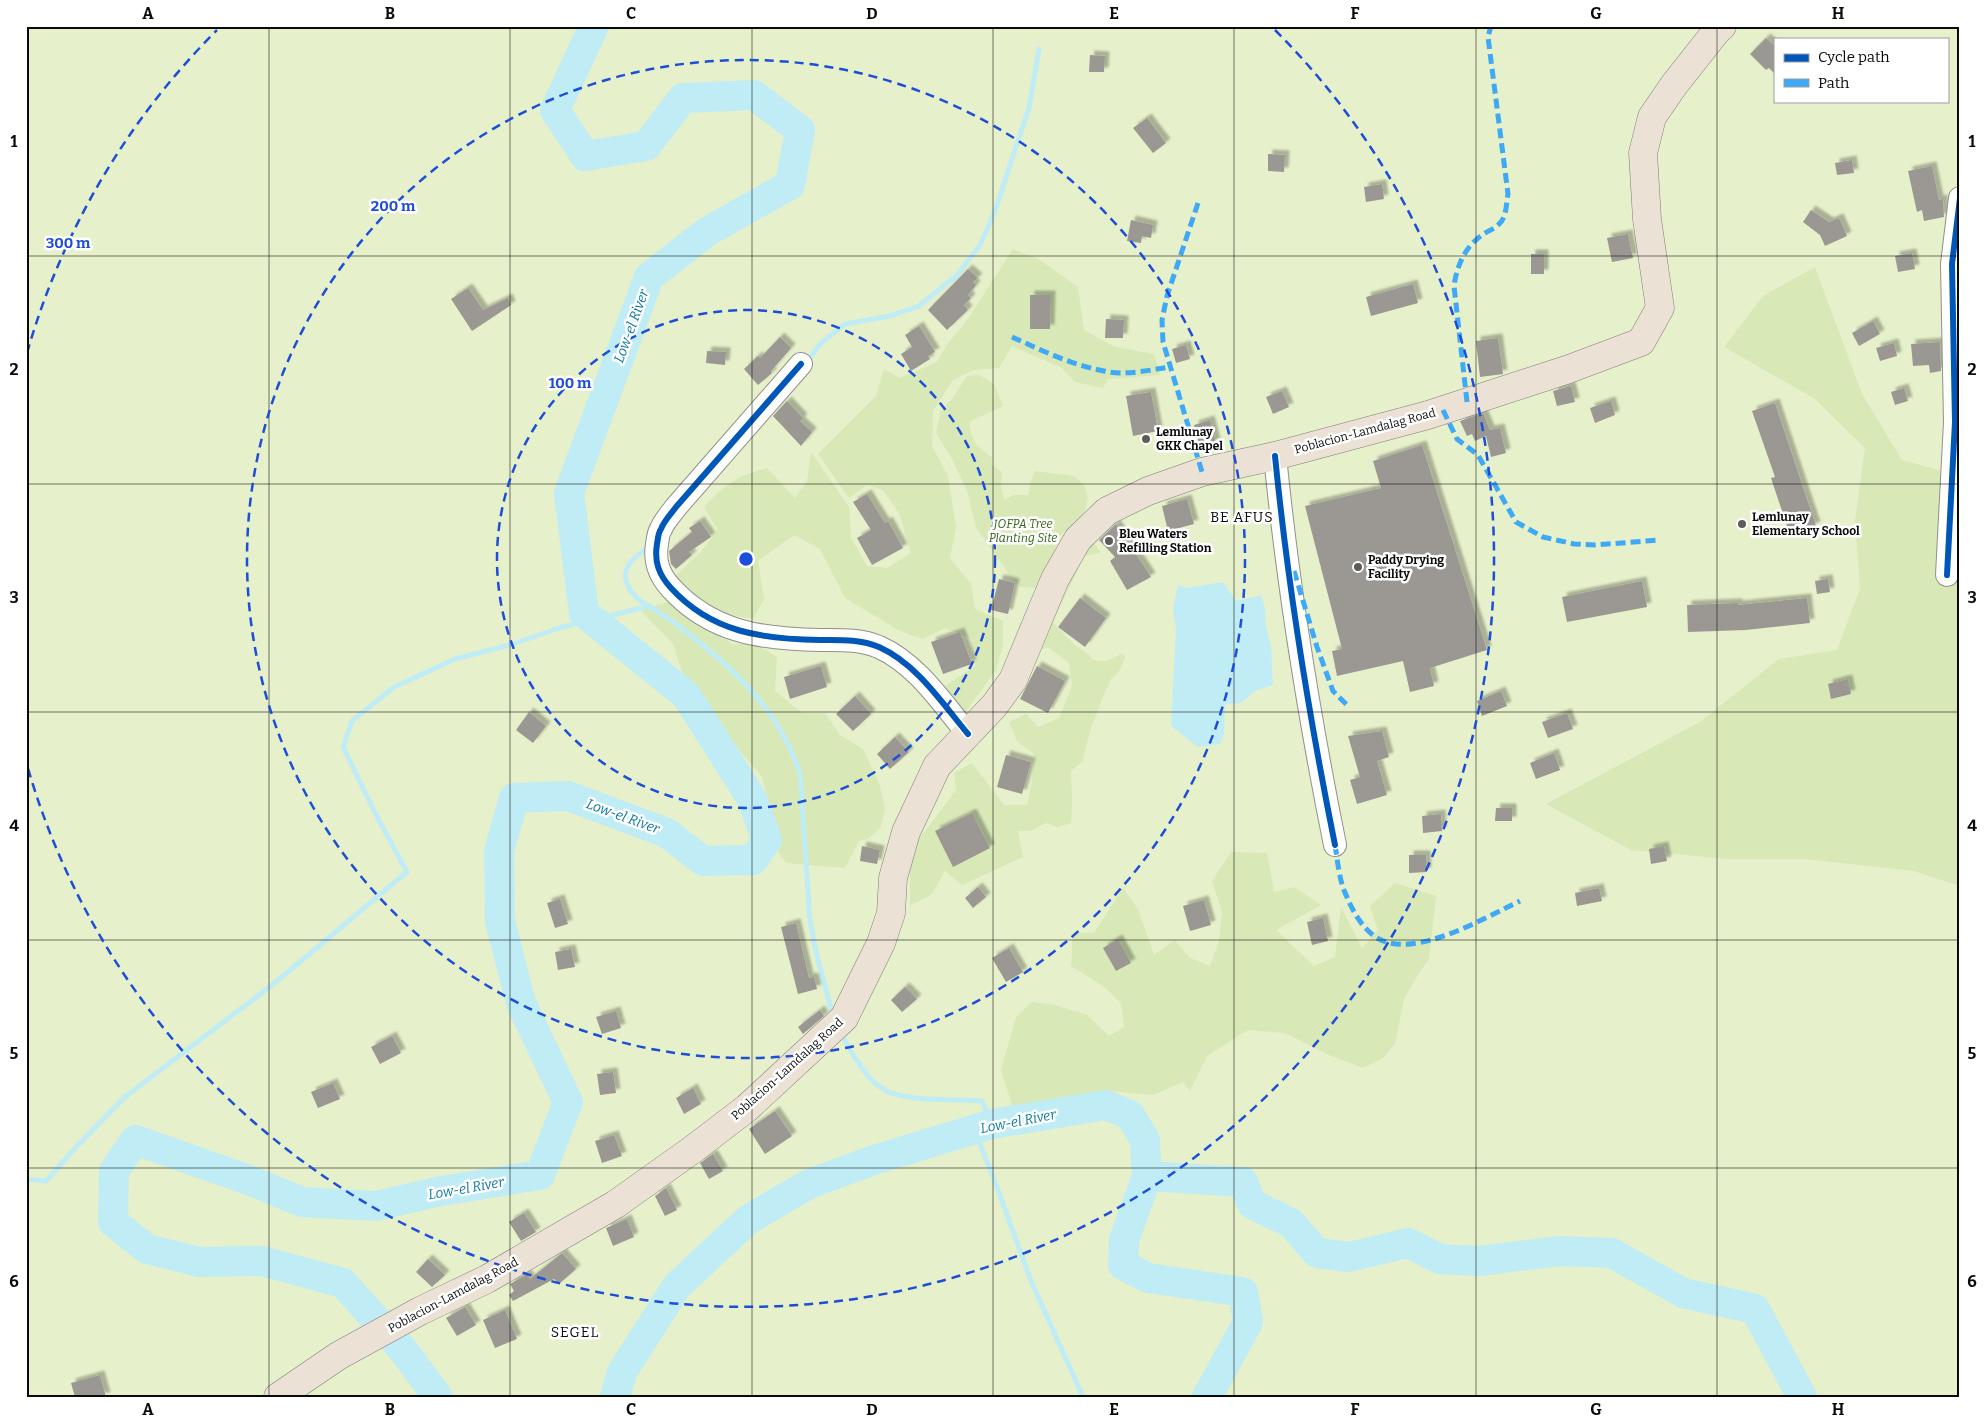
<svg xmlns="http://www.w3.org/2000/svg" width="1986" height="1423" font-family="Bitter,serif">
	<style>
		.green { fill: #e6f0ca; fill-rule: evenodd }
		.forest { fill: #d8e8b7 }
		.water { fill: #c0ecf6 }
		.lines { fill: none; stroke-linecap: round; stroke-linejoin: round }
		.stream { stroke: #c0ecf6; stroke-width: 5 }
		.river { stroke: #c0ecf6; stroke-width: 30 }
		.building { fill: #9b9893; filter: url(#shadow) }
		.minor-casing { stroke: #92908c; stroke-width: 24 }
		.major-casing { stroke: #7f7d79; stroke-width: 29 }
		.minor { stroke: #fefefc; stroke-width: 22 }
		.major { stroke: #ebe2d5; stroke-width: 28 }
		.quiet { stroke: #3fa9f5; stroke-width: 5; stroke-dasharray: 10 5; stroke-linecap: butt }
		.cycleway-casing { stroke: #fff; stroke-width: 9 }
		.cycleway { stroke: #0057b8; stroke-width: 6 }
		.grid { fill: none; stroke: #0a0a0a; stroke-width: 1; stroke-opacity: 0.55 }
		.ring { fill: none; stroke: #1d4ed8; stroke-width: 2.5; stroke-dasharray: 9 6 }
		.poi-dot { fill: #5e5c59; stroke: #fff; stroke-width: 2 }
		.labels { text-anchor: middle; stroke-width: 5; stroke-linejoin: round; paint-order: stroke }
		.street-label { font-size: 12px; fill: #0a0a0a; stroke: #fff }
		.poi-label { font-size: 12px; font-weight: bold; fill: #0a0a0a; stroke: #fff; text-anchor: start }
		.park-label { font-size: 12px; font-style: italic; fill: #336417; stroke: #fff }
		.water-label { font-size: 14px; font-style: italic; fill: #0c78a2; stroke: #fff }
		.neighbourhood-label { font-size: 14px; letter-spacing: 1px; fill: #0a0a0a; stroke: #fff }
		.centre { fill: #1d4ed8; stroke: #fff; stroke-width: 2.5 }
		.ring-label { font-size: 15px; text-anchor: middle; font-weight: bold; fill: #1d4ed8; stroke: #fff; stroke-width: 5; stroke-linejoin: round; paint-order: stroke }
		.neatline { fill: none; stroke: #0a0a0a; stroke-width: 2 }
		.grid-label { font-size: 16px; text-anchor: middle; font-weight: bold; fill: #0a0a0a }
	</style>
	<defs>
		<filter id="shadow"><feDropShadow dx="4.5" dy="-4.5" stdDeviation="1" flood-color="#0004"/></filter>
	</defs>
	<rect width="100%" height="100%" fill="#f9f5ec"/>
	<path class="green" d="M26,26H1960V1397H26ZM1775,39H1947V101H1775Z"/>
	<path class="forest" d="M1013,249L1037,258L1078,287L1084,330L1115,347L1154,354L1160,375L1108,379L1103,388L1075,382L1062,368L1012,346L999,368L973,370L952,381L933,411L932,446L948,476L956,527L950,558L971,584L975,609L1003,621V645L996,670L964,714L945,686L975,666L970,638L945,628L923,639L900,631L845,598L820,549L794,535L758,561L764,599L753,619L710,611L674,577L700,553L718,530L704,507C726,485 735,476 767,468L795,498L807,482L811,452L849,507L851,538L867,566L887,568L911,553L899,513L883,490L867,485L849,498L818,454L876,396L884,369L900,378L937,362L949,342L968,319Z
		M1815,267L1862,394L1902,460L1960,476V886L1914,871L1805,859H1728L1631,850L1546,804L1700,722L1779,659L1837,650L1860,589L1855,521L1865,448L1815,399L1724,347L1763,296Z
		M979,375L994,384L1003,406L969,422C972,441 976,447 992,457L991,464L1002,472L1001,486L1004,500L1014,495H1028L1030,484L1035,471L1074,476L1084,485L1088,497L1085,511L1060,536L1045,575L1035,588L1021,587L1009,577L1005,568L976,528L967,491L952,459L936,433L941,410L952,399L967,376Z
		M1089,537L1101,553L1083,556C1075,579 1062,600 1053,623L1077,647L1090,655L1092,660C1103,663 1113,660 1122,653L1125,657L1120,670L1111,679L1103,697L1091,728L1082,762L1071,771L1072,801L1071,823L1058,827L1046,823L1031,831H1018L1023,857L962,885L945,871L932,894L910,906V851L956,790L954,773L972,763L1004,805H1027L1032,781L1034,754L1017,741L1009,722L1026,714L1038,727L1059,718L1072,686L1069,663L1048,647L1038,651Z
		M667,602L734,645L751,642L777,657L775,691L802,713H825L840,735L863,749L879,783L885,808L881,827L868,839L859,841L845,868L786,863L777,850L776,833L762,777L735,745L709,705L682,672L673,644L641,611Z
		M1231,852L1267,853L1274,892L1294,887L1321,905L1276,930L1314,966L1335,957L1341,907L1362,948L1378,930L1370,906L1395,883L1436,896L1429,959L1419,973L1404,999L1395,1044L1383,1058L1363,1068L1331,1056L1285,1033L1248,1030L1207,1056L1190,1091L1183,1082L1153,1095L1108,1091L1061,1107L1013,1108L1001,1070L1016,1017L1032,1002L1055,1005L1087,1015L1109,1036L1124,1027L1121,1003L1103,986L1071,966L1073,933H1094L1123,888L1138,909L1154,955L1175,940L1190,958L1210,966L1219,941L1222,912L1212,881Z"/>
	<path class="water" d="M1223,582L1236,601L1261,595L1265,608L1266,627L1271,645L1273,685L1255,691L1241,703L1225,704L1224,735L1220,744L1198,747L1171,726L1176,629L1173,609L1178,585L1186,588Z"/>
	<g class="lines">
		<path class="stream" d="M807,362L820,344L845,324L890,316L919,306L957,275L980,245L995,211L1029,108L1039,49
			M649,547C636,556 619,567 628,586C635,602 659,611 672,621C728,663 777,705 800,773L810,921L817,956L832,1012
			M841,1034C852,1052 864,1077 883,1089C902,1102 958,1099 982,1101L992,1124
			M974,1129L994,1179L1031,1281L1083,1397
			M26,1179L46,1181L77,1146L125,1097L276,982L407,872L376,815L343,747L352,721L394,687L455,659L510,645L562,627L650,606"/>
		<path class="river" d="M1147,1176L1243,1182L1252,1204L1291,1223L1317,1253L1349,1257L1408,1243L1440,1259L1478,1261L1561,1251L1612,1253L1683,1293L1755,1309L1802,1397
			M438,1397L403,1350L343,1283L262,1261L199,1262L147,1249L113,1222L114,1171L135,1140L246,1179L302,1202L376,1206L441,1191L540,1175L568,1102L521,1003L500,921L499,851L514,798L568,796L667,833L703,861L753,860L767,840L752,799L686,695L584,613L569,493L649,277L708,231L790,185L800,130L754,95L683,98L646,146L585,156L555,110L594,26
			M615,1397L622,1372L677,1286L749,1219L809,1184L874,1160L992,1124L1106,1105L1130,1115L1145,1140L1147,1176L1124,1240L1123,1265L1148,1278L1243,1292L1248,1322L1207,1397"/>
	</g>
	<path class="building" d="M1766,38L1775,46V74L1769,68L1766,70L1750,54Z
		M1090,55L1105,56L1104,72H1089Z
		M1147,118L1166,143L1153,153L1133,128Z
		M1268,154L1285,155L1284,172L1268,171Z
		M1852,160L1854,173L1837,175L1835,163Z
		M1932,166L1939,200L1943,199L1944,217L1924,221L1922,210L1917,212L1908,171Z
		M1382,184L1384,199L1366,202L1364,187Z
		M1811,210L1829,222L1839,218L1847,236L1825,246L1820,235L1803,222Z
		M1131,220L1153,225L1151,238L1142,236L1141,243L1127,241Z
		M1628,234L1633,258L1612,262L1607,238Z
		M1912,253L1915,269L1898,272L1895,256Z
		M1531,254H1544V274H1531Z
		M968,269L978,278L973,282L976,285L968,295L971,298L964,305L968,310L947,330L928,310Z
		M1413,284L1418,303L1371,316L1366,297Z
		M468,288L483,310L508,298L511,305L472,331L451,299Z
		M1030,295H1051L1050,329H1030Z
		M1106,319L1124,320L1123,338H1105Z
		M1873,321L1880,334L1859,346L1852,333Z
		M919,326L935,352L928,356L930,359L911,371L901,354L912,347L905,335Z
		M780,337L791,348L771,371L772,373L758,385L744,369L758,356L760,358Z
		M1498,338L1503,374L1480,377L1476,341Z
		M1940,342L1941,371L1930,373L1929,365L1913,366L1911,344Z
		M1894,343L1897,356L1880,361L1876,348Z
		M1186,345L1190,359L1176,363L1172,349Z
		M707,351L726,352L725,365L706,363Z
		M1571,386L1575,402L1557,406L1553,391Z
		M1904,388L1908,401L1895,405L1891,392Z
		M1282,391L1289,407L1273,414L1266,397Z
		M1151,392L1158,431L1133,436L1126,396Z
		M787,401L803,418L800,421L812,432L801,446L773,416Z
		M1611,401L1615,415L1595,423L1590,408Z
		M1775,403L1816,526L1790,535L1771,478L1775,477L1752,411Z
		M1483,413L1490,430L1500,428L1506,453L1491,457L1486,436L1475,441L1472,434L1467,436L1460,421Z
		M1210,420L1216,443L1200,447L1194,425Z
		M1422,445L1487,650L1430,668L1434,686L1410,692L1403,661L1337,676L1332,651L1342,649L1305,506L1381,488L1373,461Z
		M867,494L885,523L888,521L903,548L872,565L857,538L871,530L853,502Z
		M1187,499L1194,524L1168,531L1162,506Z
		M700,521L711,537L689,552L692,555L676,569L671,564L669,551L692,532L689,528Z
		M1116,524L1151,577L1127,590L1110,561L1115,557L1099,540Z
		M999,579L1015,583L1008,614L991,610Z
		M1828,579L1830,592L1817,594L1815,581Z
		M1642,581L1647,607L1567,622L1562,597Z
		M1080,598L1106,618L1085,647L1058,627Z
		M1807,598L1810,623L1746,630L1688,632L1687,605L1738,603V605Z
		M960,632L972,664L943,674L931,642Z
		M821,666L827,687L790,699L784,677Z
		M1037,666L1065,681L1048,713L1020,699Z
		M1848,679L1851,694L1831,699L1828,684Z
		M1501,691L1507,706L1482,716L1477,701Z
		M855,696L871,714L853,731L836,714Z
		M529,712L546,726L533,743L516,730Z
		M1567,713L1573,729L1548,738L1542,722Z
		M1382,731L1389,757L1377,761L1387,795L1357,804L1350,780L1360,777L1348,736Z
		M895,737L909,752L890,769L877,754Z
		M1554,753L1560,770L1536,779L1530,763Z
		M1006,755L1031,762L1022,794L997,787Z
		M1496,808H1512V821H1495Z
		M972,813L990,848L953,867L935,831Z
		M1441,814L1442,831L1423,833L1422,816Z
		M862,846L880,850L877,864L860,861Z
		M1664,846L1667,861L1651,864L1649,849Z
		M1409,855H1426L1427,872L1409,873Z
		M978,887L986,897L973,908L965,898Z
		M1599,888L1602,901L1577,906L1575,893Z
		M560,899L568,924L555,928L547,903Z
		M1204,900L1211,925L1190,931L1183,906Z
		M1323,918L1328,941L1312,945L1307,922Z
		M796,923L809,978L814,977L817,989L798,994L781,927Z
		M1118,939L1131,963L1116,971L1103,948Z
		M1009,948L1023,972L1006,982L992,958Z
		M571,949L575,967L558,970L555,952Z
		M905,987L917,999L902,1012L891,1000Z
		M820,1010L824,1016L803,1034L798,1027Z
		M616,1011L621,1028L602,1034L596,1017Z
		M392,1036L401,1053L380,1064L371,1047Z
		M613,1072L616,1093L600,1095L597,1074Z
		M333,1083L340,1099L318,1108L311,1092Z
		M693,1088L701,1104L684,1114L676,1098Z
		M775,1111L792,1136L765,1154L749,1129Z
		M614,1135L622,1156L602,1163L595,1141Z
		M713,1154L723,1171L709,1179L700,1163Z
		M666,1188L677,1210L665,1216L655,1196Z
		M524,1213L536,1232L521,1241L509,1222Z
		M627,1219L634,1237L613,1246L606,1228Z
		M562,1253L576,1269L559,1284L554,1279L513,1301L509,1295L514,1291L510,1284L527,1274L530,1279Z
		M428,1259L445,1275L432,1287L416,1272Z
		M465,1307L476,1325L457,1336L446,1318Z
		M505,1310L517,1339L495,1348L483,1320Z
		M100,1375L106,1397H75L71,1383Z"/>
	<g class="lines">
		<g class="minor-casing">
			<path id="minor" d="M801,364L676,507C671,514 664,521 661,529C658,533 658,539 657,544C654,562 659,575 671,588C712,633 763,639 820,640C840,640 860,639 879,647C917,664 942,703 968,734
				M1275,456C1288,587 1309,716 1335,845
				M1947,575L1955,422L1952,264L1960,198"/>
		</g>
		<g class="major-casing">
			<path id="major" d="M278,1397L338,1356L420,1311L487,1279L616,1204L692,1150L747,1108L844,1018L881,943L891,913L893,878L906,832L937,766L994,706L1013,680L1055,579L1078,539L1107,511L1148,491L1202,472L1275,456L1428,415L1569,369L1641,342L1660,308L1647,219L1643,153L1652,117L1674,85L1715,33L1722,26"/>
		</g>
		<use href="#minor" class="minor"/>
		<use href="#major" class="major"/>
		<path class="quiet" d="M1198,203L1167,296L1162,320L1163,342L1202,472
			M1012,337C1041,350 1072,365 1104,371C1125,376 1149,370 1170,367
			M1467,402L1454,286C1457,265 1465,247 1482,235C1487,231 1495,229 1499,224C1507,217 1506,204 1508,194L1488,37L1491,26
			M1443,410L1457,439L1478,455L1516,522L1543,537L1574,544L1595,545L1660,540
			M1294,571L1317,647L1333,691L1347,705
			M1335,845C1338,862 1339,882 1347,897C1353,912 1364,931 1379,939C1416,959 1486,917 1520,901"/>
		<g class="cycleway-casing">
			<path id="cycleway" d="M801,364L676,507C671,514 664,521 661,529C658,533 658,539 657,544C654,562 659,575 671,588C712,633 763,639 820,640C840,640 860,639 879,647C917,664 942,703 968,734
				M1275,456C1288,587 1309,716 1335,845
				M1947,575L1955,422L1952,264L1960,198"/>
		</g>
		<use href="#cycleway" class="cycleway"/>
	</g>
	<path class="grid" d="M269,26V1397M510,26V1397M752,26V1397M993,26V1397M1234,26V1397M1476,26V1397M1717,26V1397M26,256H1960M26,484H1960M26,712H1960M26,940H1960M26,1168H1960"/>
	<g class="ring">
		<circle cx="746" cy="559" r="249"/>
		<circle cx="746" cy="559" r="499"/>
		<path d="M27 353A748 748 0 0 1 217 30M1275 30A748 748 0 1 1 27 765"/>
	</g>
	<g class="poi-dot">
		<circle cx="1146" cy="439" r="5"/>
		<circle cx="1742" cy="524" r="5"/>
		<circle cx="1109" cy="541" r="5"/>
		<circle cx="1358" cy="567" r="5"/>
	</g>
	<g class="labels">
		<g class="street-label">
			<text transform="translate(1365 431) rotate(-15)" y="4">Poblacion-Lamdalag Road</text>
			<text transform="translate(787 1069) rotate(-42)" y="4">Poblacion-Lamdalag Road</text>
			<text transform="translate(453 1295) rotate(-28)" y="4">Poblacion-Lamdalag Road</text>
		</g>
		<g class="poi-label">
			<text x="1156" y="436">Lemlunay<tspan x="1156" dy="14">GKK Chapel</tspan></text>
			<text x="1752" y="521">Lemlunay<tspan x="1752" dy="14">Elementary School</tspan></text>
			<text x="1119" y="538">Bleu Waters<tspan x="1119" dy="14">Refilling Station</tspan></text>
			<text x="1368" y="564">Paddy Drying<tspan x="1368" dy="14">Facility</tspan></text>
		</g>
		<g class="park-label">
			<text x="1023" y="528">JOFPA Tree<tspan x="1023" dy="14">Planting Site</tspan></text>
		</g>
		<g class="water-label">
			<text transform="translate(631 326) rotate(-70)" y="5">Low-el River</text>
			<text transform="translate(623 816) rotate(20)" y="5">Low-el River</text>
			<text transform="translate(1018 1121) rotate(-11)" y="5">Low-el River</text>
			<text transform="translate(466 1188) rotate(-10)" y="5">Low-el River</text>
		</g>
		<g class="neighbourhood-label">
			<text x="1242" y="522">BE AFUS</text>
			<text x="575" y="1337">SEGEL</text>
		</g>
	</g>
	<circle cx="746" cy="559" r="8" class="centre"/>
	<g class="ring-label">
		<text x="393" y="211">200 m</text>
		<text x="68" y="248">300 m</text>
		<text x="570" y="388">100 m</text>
	</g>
	<rect width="1986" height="1423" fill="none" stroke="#ffffff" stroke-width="55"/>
	<rect x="1774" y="38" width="175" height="65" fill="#ffffff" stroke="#9d9d9d"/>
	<rect x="1784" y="54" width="25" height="8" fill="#0057b8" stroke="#9d9d9d"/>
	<text x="1818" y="62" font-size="15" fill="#0a0a0a">Cycle path</text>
	<rect x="1784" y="79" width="25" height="8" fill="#3fa9f5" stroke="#9d9d9d"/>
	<text x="1818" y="88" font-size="15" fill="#0a0a0a">Path</text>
	<rect x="28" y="28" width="1930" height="1368" class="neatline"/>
	<g class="grid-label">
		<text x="148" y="19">A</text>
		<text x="390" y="19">B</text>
		<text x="631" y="19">C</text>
		<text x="872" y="19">D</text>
		<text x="1114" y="19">E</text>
		<text x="1355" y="19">F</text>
		<text x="1596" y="19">G</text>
		<text x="1838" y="19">H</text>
		<text x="14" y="147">1</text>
		<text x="1972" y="147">1</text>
		<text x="14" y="375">2</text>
		<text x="1972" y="375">2</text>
		<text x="14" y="603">3</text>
		<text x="1972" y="603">3</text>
		<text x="14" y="831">4</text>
		<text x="1972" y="831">4</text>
		<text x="14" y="1059">5</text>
		<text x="1972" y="1059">5</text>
		<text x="14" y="1287">6</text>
		<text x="1972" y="1287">6</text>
		<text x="148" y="1415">A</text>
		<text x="390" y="1415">B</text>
		<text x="631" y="1415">C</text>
		<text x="872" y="1415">D</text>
		<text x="1114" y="1415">E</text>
		<text x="1355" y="1415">F</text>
		<text x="1596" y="1415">G</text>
		<text x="1838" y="1415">H</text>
	</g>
</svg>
